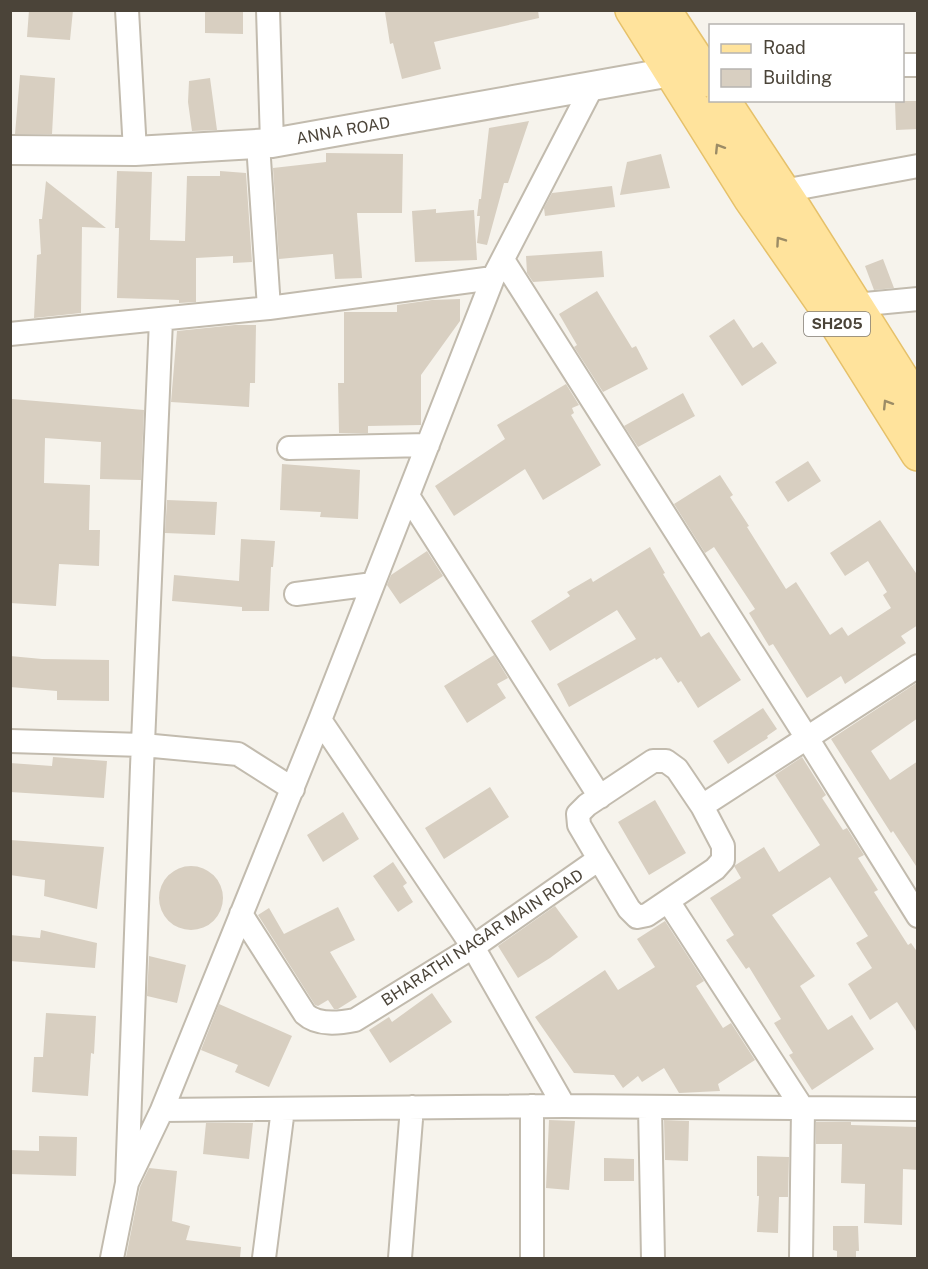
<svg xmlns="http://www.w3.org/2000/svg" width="928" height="1269" font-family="'Public Sans',sans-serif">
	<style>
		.building { fill: #d8cfc1 }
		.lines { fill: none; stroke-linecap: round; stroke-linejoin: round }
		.minor-casing { stroke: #c2bbae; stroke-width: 26 }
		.tertiary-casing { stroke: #c2bbae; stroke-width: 32 }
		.primary-casing { stroke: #e6c16a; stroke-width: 36 }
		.minor { stroke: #fff; stroke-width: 22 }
		.tertiary { stroke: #fff; stroke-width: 28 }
		.primary { stroke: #ffe39c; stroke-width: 33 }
		.oneway { stroke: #9c8c66 }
		.labels { text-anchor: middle; stroke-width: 4.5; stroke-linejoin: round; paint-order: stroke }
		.shield { fill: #fff; stroke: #817c74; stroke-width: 1.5 }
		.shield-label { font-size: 15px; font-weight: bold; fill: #4b4439 }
		.street-label { font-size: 16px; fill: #4b4439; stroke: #fff }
	</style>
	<rect width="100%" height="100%" fill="#f6f3ec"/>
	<path class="building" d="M29,10H73L70,40L27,37Z
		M205,10H243V34L205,33Z
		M395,10H538L539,18L434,42L441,69L402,79L393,43L390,44L385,12Z
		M20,75L55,78L52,134H15Z
		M210,78L217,130L192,131L188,102L189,81Z
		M895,101H918V129L896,130Z
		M529,121L508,183H504L487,245L477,243L480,216H477L479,199H481L489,128Z
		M326,153L403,154L402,213H357L362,278L335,279L333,254L279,259L273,168L326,162Z
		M661,154L670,188L620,195L627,162Z
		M117,171L152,172L150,240L185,241L187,176H220V171L246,173L252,262L233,263V256L196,258V302L179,303V300L117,298L119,228H115Z
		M46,181L106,228L82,227L81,313L34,318L37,255L41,254L39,219H42Z
		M612,186L615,207L545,216L544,208L552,193Z
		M436,209V213L474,210L477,260L415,262L412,211Z
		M602,251L604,277L533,282L527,273L526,256Z
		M883,259L894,288L874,290L865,266Z
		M597,291L632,348L636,346L648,369L603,392L574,347L577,345L559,314Z
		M460,299V321L421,375V425L368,426V433H339L338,383H344V312H397V305L432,300Z
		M734,319L753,348L762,342L777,363L742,386L709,336Z
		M235,325H256L255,383H250L249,407L171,402L177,331Z
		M566,384L579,405L572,408L574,413L571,415L601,465L543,500L525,469L454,516L435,486L505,439L497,425Z
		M683,393L695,416L638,447L624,426Z
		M12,399L144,410L141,480L100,479L101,442L45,438L44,483L90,485L89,530H100L99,566L59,564L56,606L10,603Z
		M808,461L821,481L788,502L775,482Z
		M282,464L360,470L358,519L320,517L321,512L280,510Z
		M720,475L733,495L730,497L749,526L747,527L786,589L796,582L830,635L842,627L848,636L891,608L883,595L887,592L868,561L845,576L830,553L880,520L918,576V625L901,636L906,643L845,684L841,676L807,698L773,644L769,646L749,613L755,609L714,547L705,553L674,504Z
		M167,500L217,502L215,535L165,533Z
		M241,539L275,541L273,567H271L269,611H242V607L172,601L174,575L239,581Z
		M650,547L665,573L663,574L701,637L709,632L741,680L698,708L681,681L678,683L661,657L656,660L655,658L569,707L557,684L636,639L617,610L550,651L531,621L570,596L567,592L591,578L593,582Z
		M427,551L443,576L400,604L387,585L391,575Z
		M494,655L508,678L497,684L506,698L467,723L444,686Z
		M10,656L42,659L109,660V701L57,700V691L10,687Z
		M918,682V718L871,751L890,780L918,761V869L893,831L891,833L831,739Z
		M763,708L777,729L767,736L768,738L728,764L713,741Z
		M53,757L107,761L104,798L10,792V763L52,766Z
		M802,757L826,795L822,798L843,830L847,828L864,855L858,858L878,890L874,892L908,945L911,943L918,953V1034L897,1002L870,1020L848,984L872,968L856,943L868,936L830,877L772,915L815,976L800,986L828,1030L852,1015L874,1049L812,1090L789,1055L793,1053L774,1023L781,1019L749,967L746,969L726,940L734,935L710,898L741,878L734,866L764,847L779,872L820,845L775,775Z
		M490,787L509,817L444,859L425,828Z
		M655,800L686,853L649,875L618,822Z
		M343,812L359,839L323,862L307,835Z
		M10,840L104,847L97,909L44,896L45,880L10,875Z
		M393,862L407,883L403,886L413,902L398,912L373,876Z
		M159 898a32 32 0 1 1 64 0a32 32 0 1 1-64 0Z
		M555,906L578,937L550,958L518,978L498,946Z
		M338,907L355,940L330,952L357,997L338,1009H334L328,1000L318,1006L315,1005L258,915L269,908L284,934Z
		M665,921L704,981L696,986L723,1028L731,1023L755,1060L718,1084L720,1091L679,1093L664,1068L642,1082L638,1076L623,1088L614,1075L574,1073L535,1017L605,970L618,990L655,967L637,939Z
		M41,930L97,943L95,968L10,961V935L40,938Z
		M149,956L186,965L177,1003L147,996Z
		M432,993L452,1022L390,1063L369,1030L389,1017L392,1022Z
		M219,1004L292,1036L269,1087L235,1072L238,1065L201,1050Z
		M46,1013L96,1016L94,1054L91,1053L88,1096L32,1092L34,1057H43Z
		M549,1120L575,1121L569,1190L546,1188Z
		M664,1120L689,1121L688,1161L665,1160Z
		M816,1122H851V1125L918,1127V1170L903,1169L902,1225L864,1223L865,1184L841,1183L842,1144H816Z
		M206,1123H253L249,1159L203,1154Z
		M39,1136L77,1137L76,1176L10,1174V1150L39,1151Z
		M757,1156L789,1157L788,1197H779L778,1233L757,1232L759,1196H757Z
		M604,1158L634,1159V1181H604Z
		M149,1168L177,1171L172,1221L190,1226L186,1240L241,1247L240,1258L126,1257L140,1187Z
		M833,1226H858L859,1251H856V1258H837V1251L833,1250Z"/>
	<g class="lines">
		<g class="minor-casing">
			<path id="minor" d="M127,10L135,151
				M268,10L272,143
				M902,65H918
				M592,87L493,278L320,720L162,1110L564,1106L918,1109
				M258,144L269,308
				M772,193L918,166
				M503,260L807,738L918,916
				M855,305L918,299
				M10,334L269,308L493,278
				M289,448L428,445
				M408,496L600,797
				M296,594L373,584
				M320,720L473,947L564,1106
				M10,741L143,745L238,754L293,789
				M599,859L579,825L578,814L587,805L653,761H666L677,769L702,806
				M668,901L803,1109L801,1258
				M241,914L305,1014C318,1026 340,1023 355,1020L473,947L599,859L629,909L637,917L647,915L715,869L723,860V846L702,806L918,666
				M532,1106V1258
				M650,1107L653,1258
				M127,1183L142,767L161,320
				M112,1258L127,1183L162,1110
				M264,1258L283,1109
				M400,1258L412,1107"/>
		</g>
		<g class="tertiary-casing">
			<path id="tertiary" d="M10,150L135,151L272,143L671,72"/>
		</g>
		<g class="primary-casing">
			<path id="primary" d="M632,10L750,198L829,312L918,454
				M664,10L710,80
				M723,100L791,203L918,404"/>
		</g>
		<use href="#minor" class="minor"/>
		<use href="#tertiary" class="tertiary"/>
		<use href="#primary" class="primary"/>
	</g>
	<defs><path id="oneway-chevron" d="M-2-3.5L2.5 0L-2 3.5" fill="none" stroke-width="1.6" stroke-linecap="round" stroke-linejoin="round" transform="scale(1.5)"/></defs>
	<g class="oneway">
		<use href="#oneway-chevron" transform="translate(719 148) rotate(-122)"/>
		<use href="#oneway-chevron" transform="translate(780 241) rotate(-125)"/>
		<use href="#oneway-chevron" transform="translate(887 404) rotate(-122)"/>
	</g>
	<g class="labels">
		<rect class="shield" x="804" y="312" width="66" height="24" rx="4.5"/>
		<g class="shield-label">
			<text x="837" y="329">SH205</text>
		</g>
		<g class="street-label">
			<text transform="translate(343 130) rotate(-10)" y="6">ANNA ROAD</text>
			<text transform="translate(482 937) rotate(-33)" y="6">BHARATHI NAGAR MAIN ROAD</text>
		</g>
	</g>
	<rect width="928" height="1269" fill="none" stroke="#4b4439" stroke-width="24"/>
	<rect x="709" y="24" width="195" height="78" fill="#ffffff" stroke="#b7b4b0" stroke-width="1.5"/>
	<rect x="721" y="44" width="30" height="9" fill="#ffe39c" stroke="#b7b4b0" stroke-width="1.5"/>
	<text x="763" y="54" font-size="18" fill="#4b4439">Road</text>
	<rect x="721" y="69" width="30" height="18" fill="#d8cfc1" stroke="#b7b4b0" stroke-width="1.5"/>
	<text x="763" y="84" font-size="18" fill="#4b4439">Building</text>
</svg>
